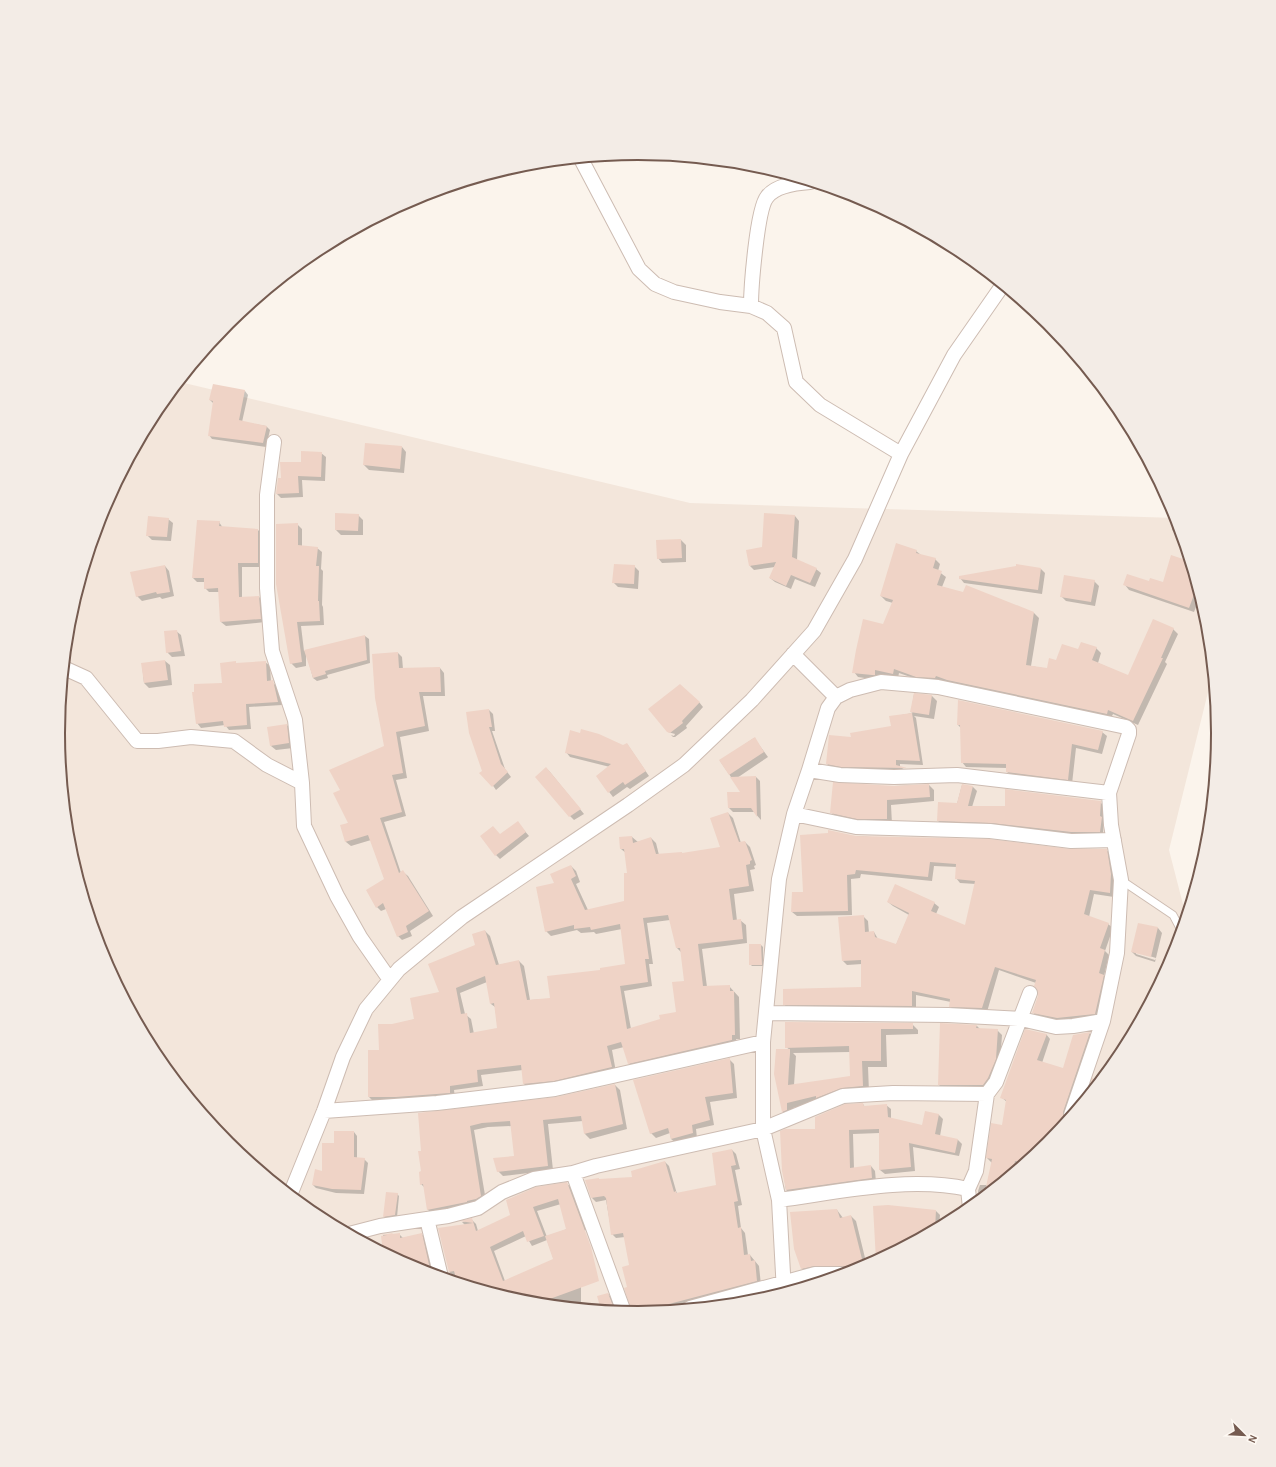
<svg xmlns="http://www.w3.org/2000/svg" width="1276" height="1467" font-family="'Alegreya Sans',sans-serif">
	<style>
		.residential { fill: #f3e6db }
		.shadow { fill: #0003; fill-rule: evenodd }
		.building { fill: #efd3c6; fill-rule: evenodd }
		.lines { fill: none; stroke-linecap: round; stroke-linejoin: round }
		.lane-casing { stroke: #cdbcb2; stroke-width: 9 }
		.street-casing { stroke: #cdbcb2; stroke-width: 16 }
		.lane { stroke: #fff; stroke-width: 7 }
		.street { stroke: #fff; stroke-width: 14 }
		.rim { fill: none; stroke: #755b50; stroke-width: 2 }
	</style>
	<rect width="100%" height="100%" fill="#fbf4ec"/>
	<path class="residential" d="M180,382L690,503L1176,518L1207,621L1212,676L1169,850L1186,916L1174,956L1120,1056L1048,1144L960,1216L860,1269L751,1302L638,1313L525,1302L416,1269L316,1216L228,1143L156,1056L102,955L69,846L58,733L69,620L102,511L156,411Z"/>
	<path class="shadow" d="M245,391L248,395L242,422L266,426L270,430L266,447L212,439L209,435L214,404L210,400Z
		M402,447L406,452L404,473L369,470L364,465Z
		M321,453L326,457L325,481L302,480L303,497L281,498L277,494L282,478L301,463Z
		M765,514L795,516L799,521L797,560L816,569L821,573L815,587L795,579L791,589L775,582L770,578L775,567L754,570L750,566L763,548Z
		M358,515L363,520V535H341L336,530Z
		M1174,516H1175L1181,535L1177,534L1172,530Z
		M168,519L173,523L171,541L152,540L147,535Z
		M198,521L219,522L223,528L258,530L262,534V567H242V598L259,597L263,601L265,622L226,626L221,622L219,592H209L205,588V582H197L193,578Z
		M297,524L302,529V547L317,548L322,552L321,569L323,571L322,605L323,607L324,625L301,626L304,651L365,636L369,639L370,663L327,675L328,678L317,681L313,678L306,652V666L296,668L291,663Z
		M681,540L686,545V562L662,563L658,558L657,541Z
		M916,551L921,555L935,559L940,564L938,571L946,577L942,587L1034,613L1039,618L1031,666L1048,669L1057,661L1079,650L1096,648L1101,653L1098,663L1128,676L1173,629L1178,634L1165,662L1167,664L1138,725L1113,714L1111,718L952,684L940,680V682L922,681L899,673L898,678L880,674L878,680L858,677L854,672L884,625L893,603L886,601L881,596Z
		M1190,565L1197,588L1196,593L1200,597L1194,612L1129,590L1125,585L1150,582L1163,583Z
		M165,566L169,571L174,596L162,599L160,597L142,601L137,596Z
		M634,566L639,571L638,589L618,587L613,582Z
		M1041,569L1045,573L1042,594L964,583L960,578Z
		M1094,581L1099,586L1095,606L1066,601L1061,596Z
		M176,631L181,635L185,656L172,657L167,652Z
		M398,653L402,657L403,669L440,668L444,673L445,696H423L429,731L400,737L407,778L396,780L406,816L384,822L401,873L403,872L408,876L433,916L410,931L412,936L402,940L398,936L386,909L381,911L377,907L385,879L371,840L351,846L346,842L341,826L349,823L341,790L386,747Z
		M165,661L170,665L172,685L149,688L144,683L142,664Z
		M265,662L270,666L271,682L277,686L282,705L249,707L251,729L229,730L225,725L201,728L197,723L223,683Z
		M914,694L932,696L937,701L934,719L914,716L916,718L923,765L900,764V767L909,772L832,768L827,764L852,738L892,727L890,717L913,713L911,712Z
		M699,702L703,707L686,726L687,728L675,737H673L671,735L674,736L675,734L668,732Z
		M489,710L493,714L495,731H492L505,769L511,777L496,790L483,771Z
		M287,725L291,730L293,748L276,750L271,746Z
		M958,725L1102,732L1107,736L1102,754L1076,748L1072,784L1012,776L1007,772V768L966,767L962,762L961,728Z
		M754,738L768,757L737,778L756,777L760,781L761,820L754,812H733L729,808L742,793L720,761Z
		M627,744L649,776L630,789L627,787L613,797L597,776L610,767L570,757L566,752L623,746Z
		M546,768L550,772L584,814L574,820L570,816Z
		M929,785L934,790V801L891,805L892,824L862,823L836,817L831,812L894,786Z
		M962,785L973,787L977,791L972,807H1006L1100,802L1104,806L1103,835L1076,836L942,824L938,821L957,804Z
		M728,813L733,818L741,843L745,842L750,847L756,865L754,866L755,869L750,870L754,891L734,894L737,921L740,920L746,925L747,943L702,949L707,987L729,986L739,997L740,1039H736L737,1045L634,1068L629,1063L624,1047L612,1050L616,1072L529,1089L524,1084L523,1070L481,1075L483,1086L454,1090L455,1098L374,1102L369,1097L380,1051L392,1025L416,1019L441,992L477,945L485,931L490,936L499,965L519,961L524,966L530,1000L551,999L601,971L626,965L622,929L596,934L594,932L581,933L577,930L551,936L546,931L555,884L571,866L576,871L580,882L576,884L588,910L625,902L629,874L626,853L621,849L632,837L638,842L651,838L656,843L659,855L682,853L683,854L721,848ZM670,920L677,948L682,953L685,982L677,1013L661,1020L631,1029L624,991L652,986L649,964H653L647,923ZM487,982L491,1004L495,1007L498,1029L474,1034L471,1019L465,1014L460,993Z
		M518,823L529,836L500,859L496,855L501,835Z
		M856,836L1070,850H1106L1111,854L1115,879L1114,897L1094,894L1089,917L1108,924L1113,928L1105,951L1109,955L1104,976L1108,980L1099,1018L1062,1022L1037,1017L1033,1012L1039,996L1036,983L999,970L987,1012L954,1011L950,1006L951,1002L916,995V1010L788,1009L784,1004L862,988V964L847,965L843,961L863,916L868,921L869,933L874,932L878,939L896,945L909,915L893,906L888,902L934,903L939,907L936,914L966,927L976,884L960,883L956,878L957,867L934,866L932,881L861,874L860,878L851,879L852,915L797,916L792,912L804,893Z
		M1139,924L1158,928L1162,933L1155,962L1136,956L1132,952ZM1136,952L1156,958L1155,960L1136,954Z
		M750,945H761L763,947V966H752L750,964Z
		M786,1023L912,1024L918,1030V1034L886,1035L887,1067H868L869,1092L793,1108V1116L789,1117L783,1112L790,1050L786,1047ZM850,1052L851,1077L794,1085L796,1056L793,1053Z
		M941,1024L977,1026L980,1029L997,1030L1002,1035L1000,1064L988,1090L943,1089L939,1085Z
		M1089,1033L1093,1037L1068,1108L1067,1121L1048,1144L979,1200L978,1191L980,1185H987L992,1163L987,1158L1003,1126L1007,1102L1001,1097L1046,1034L1050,1039L1042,1063L1064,1069Z
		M729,1059L734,1064L737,1098L710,1102L714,1125L696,1129L697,1138L676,1143L671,1139L670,1133L656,1138L651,1133Z
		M615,1085L620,1090L627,1129L590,1139L585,1134L583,1121L548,1124L553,1170L503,1176L498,1171L516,1157L512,1126L488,1127L474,1130L486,1201L434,1215L428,1210L425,1188L421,1184L422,1151L419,1114L556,1098Z
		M863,1104L865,1107L886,1105L891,1109V1119L923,1126L938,1114L943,1119L940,1136L958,1140L962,1144L959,1156L913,1147L915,1171L885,1174L880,1170V1133L853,1134L854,1169L871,1166L875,1171L876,1182L791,1194L786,1190L783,1170L816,1130Z
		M354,1132L357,1136V1158L364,1159L368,1163L364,1194L336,1193L316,1188L313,1185L323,1172L335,1144Z
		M732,1150L736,1154L740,1169L735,1170L742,1205L738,1206L741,1228L745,1233L748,1255H750L759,1266L761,1285L673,1308V1310L633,1313L626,1289L629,1288L630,1266L625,1237L616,1238L612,1234L606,1200L596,1202L592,1198L600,1180L634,1178L665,1162L669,1166L677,1194L717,1186Z
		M567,1184L572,1188L587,1230L581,1231V1308L560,1306V1304L525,1302L458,1282L456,1275L454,1276L449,1272L465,1225L462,1222L472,1220L476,1224L478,1231L511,1216ZM561,1204L567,1229L547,1237L537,1211ZM526,1236L532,1246L547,1240L554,1260L505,1281L494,1251Z
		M397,1194L399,1196L397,1217L386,1219L384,1217Z
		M837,1210L843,1218L851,1216L856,1221L867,1266L854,1271L820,1270L807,1273L802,1269Z
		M936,1211L940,1215L939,1227L877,1260Z
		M399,1234L403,1238L421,1234L426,1238L434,1273L430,1274L416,1269L384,1252L383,1235Z
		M608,1294L612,1298L617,1311L602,1310Z"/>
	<path class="building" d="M213,384L245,390L239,420L267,426L263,443L208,436L213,401L209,400Z
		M365,443L402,446L400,469L363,465Z
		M301,451L322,452L321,477L298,476L299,493L276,494L278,478H281L280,462H301Z
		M335,513L359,514L358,531L335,530Z
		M764,513L795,515L792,557L817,568L810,583L791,575L786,586L769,578L776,562L749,566L746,550L762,547Z
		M148,516L169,518L167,537L146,536Z
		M197,520L220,521L219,526L258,529V563H238L239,597L259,596L261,619L220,622L218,588L204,589V578H192Z
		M298,523V545L318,547L316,566H319L318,601H319L320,621L297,622L302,662L290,664L276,584V524Z
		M681,539L682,558L657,559L656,540Z
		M896,543L917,550L916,553L936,558L933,568L942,571L937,585L963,592L966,585L1034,612L1026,665L1047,668L1049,658L1056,660L1062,644L1078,649L1081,642L1097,647L1092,660L1128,675L1153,619L1174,628L1161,658H1163L1133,721L1108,710L1107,714L947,680L936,676L935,678L916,677L894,669L893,674L875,670V675H872L852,673L856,650L863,619L883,624L893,600L880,596Z
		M1171,555L1189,561L1197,587L1189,608L1123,585L1127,574L1149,581L1150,578L1163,582Z
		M614,564L635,565L634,584L612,583Z
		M1016,564L1041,568L1038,590L959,579V576L1016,566Z
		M165,565L170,592L157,594L156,592L136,597L130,572Z
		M1064,575L1095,580L1091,602L1060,597Z
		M177,630L181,651L166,653L164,631Z
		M365,635L367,660L325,671L326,674L313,678L304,650Z
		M398,652L399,668L440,667L441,692H419L425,726L396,732L403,773L392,775L402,812L380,818L399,873L403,870L429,911L406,926L408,932L397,937L383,903L376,908L366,890L384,879L368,835L345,842L340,825L348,823L333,793L340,790L329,770L384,746L375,698L372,654Z
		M165,660L168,680L144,683L141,663Z
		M236,661V663L266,661L267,681L273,680L278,702L246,704L247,725L224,727L223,721L196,724L192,692H194V684L222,683L220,663Z
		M680,684L700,702L682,721L683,723L670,733L667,732L648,709Z
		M914,693L932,695L929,715L910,712Z
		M958,700L1103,731L1098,750L1072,744L1068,780L1006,772V764L961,763L960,725H957Z
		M489,709L492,727H489L501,764L508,772L492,787L479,773L482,771L469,733L466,712Z
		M912,713L920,761L896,760V765L907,768L841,767L826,764L829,735L851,737L850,733L891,726L889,716Z
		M287,724L289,743L270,746L267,727Z
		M581,729L599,734L623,745L627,743L646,771L625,785L623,782L608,793L596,776L611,764L565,753L570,730L580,733Z
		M755,737L764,752L729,775L719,760Z
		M546,767L581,809L569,817L535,777Z
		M756,776L757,817L751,808H728L727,792H740L730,777Z
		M833,782L894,786L929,784L930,797L887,800V819H857L830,813Z
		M962,784L973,786L968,806H1005V789L1101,801L1100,816L1102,817L1100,832H1071L991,823L937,821L938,802L957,803Z
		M728,812L739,842L745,841L752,860L750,861V864L746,865L749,886L729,889L733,920L741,919L743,939L698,944L703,986L730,985V991H734L735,1035H732V1040L628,1064L621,1042L607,1046L612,1067L554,1081L523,1084L521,1065L477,1070L478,1082L450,1086V1093L396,1097H368V1050H379L378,1024H392L414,1019L410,998L439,992L428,964L475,945L472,934L485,930L496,965L519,960L527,1000L550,998L547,976L600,970V968L625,964L620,924L591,930L590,927L574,929V925L545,932L536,887L554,883L550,874L571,865L576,876L571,879L585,910L624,901V873H627L624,849H620L619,837L632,836L633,843L651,837L656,854L682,852V853L720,847L710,818ZM668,915L676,948H680L684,981L672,982L676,1012L659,1015L660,1019L627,1029L620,986L648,982L645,959H649L643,918ZM485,976L490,1004L494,1003L497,1028L470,1033L467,1013L461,1014L456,988Z
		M518,821L526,832L495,856L480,836L493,826L500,834Z
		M828,830L856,836L989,839L1070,849H1107L1111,874L1110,893L1090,890L1084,914L1109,923L1100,948L1105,950L1099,973L1104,975L1095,1014L1057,1018L1032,1013L1038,996V991L1034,986L1036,980L995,967L982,1008L949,1007L950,999L912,991V1006L783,1005V989L861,987V960L842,961L838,917L864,915L865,932L874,931L875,937L896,944L909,913L887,902L895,884L935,902L931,911L965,925L975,881L955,879L956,864L930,862L928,877L856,870L855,874L847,875L848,911L791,912L792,892H803L800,835L828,833Z
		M1138,923L1158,927L1151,957L1131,952Z
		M749,944H761L762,965H749Z
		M785,1022L913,1023V1029H881V1061H862L863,1086L842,1088L816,1098V1096L787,1103V1110L782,1112L774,1074L776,1049H790L788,1085L850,1076L849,1046L785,1048Z
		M940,1023L977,1025L976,1028L998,1029L996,1059L988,1078L983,1085H938Z
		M1025,1029L1047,1034L1037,1060L1063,1068L1073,1035L1090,1032L1063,1112V1117L1066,1122L1048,1144L1025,1163L1015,1161L1013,1172L984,1196L992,1159L986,1158L991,1123L1002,1125L1006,1100L1000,1098Z
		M730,1058L733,1093L705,1097L710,1120L692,1125L693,1133L671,1139L668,1128L650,1134L633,1080Z
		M1092,1078L1099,1082L1086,1098Z
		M615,1084L623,1124L584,1134L581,1116L543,1120L548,1166L497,1172L493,1158L514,1156L510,1121L482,1123L470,1126L481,1196L476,1199L467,1201V1202L427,1210L423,1184L420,1185L419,1172L421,1171L418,1151H421L418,1113L556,1097Z
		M863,1103L864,1106L887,1104L888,1117L922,1125L925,1111L939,1114L935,1134L958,1139L955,1153L909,1143L911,1167L879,1170V1129L849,1130L850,1168L871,1165L872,1178L786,1190L782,1171L780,1131L785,1129H815V1117L845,1104Z
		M334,1131H354V1157L365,1158L361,1190L332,1189L312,1185L315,1169L322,1171V1143H334Z
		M732,1149L736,1165L731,1166L738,1201L734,1202L738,1228L741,1227L744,1255L750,1254L751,1261L755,1260L757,1281L669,1304L670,1306L632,1313L624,1288L627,1287L622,1267L629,1265L623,1233L611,1235L606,1198L604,1196L591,1198L585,1180L599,1178V1179L632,1177L631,1171L665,1161L674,1192L676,1191V1193L716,1185L712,1153Z
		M567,1182L591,1247L599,1281L547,1300L549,1305L525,1302L457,1282L454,1271L449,1272L438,1228L473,1223L460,1221L472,1218L476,1231L510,1215L506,1200L536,1187ZM558,1199L566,1229L545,1236L553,1259L503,1281L490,1247L523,1231L527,1242L544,1236L533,1207Z
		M386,1192L398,1193L395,1215L383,1217Z
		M888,1205L936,1210L935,1230L876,1261L873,1206Z
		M837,1209L840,1218L851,1215L863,1263L847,1266H815L801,1269L794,1249L790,1212Z
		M393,1233L392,1234L400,1233V1238L422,1233L430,1269L420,1271L416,1269L383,1252L381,1236L387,1235H381Z
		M608,1293L615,1311L601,1310L597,1296Z"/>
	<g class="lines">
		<g class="lane-casing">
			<path id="lane" d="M1121,880L1173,915L1181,930"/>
		</g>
		<g class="street-casing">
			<path id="street" d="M581,159L639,269L655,284L674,292L720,302L751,306L767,313L784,328L796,382L820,405L901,454
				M751,306C751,288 757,209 767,197C776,185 796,183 810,182
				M274,442L267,495V588L272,651L295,720L302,783
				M793,654L836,697
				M64,668L86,678L137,741H158L191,737L234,741L267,765L302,783L304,826L337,896L360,937L390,980
				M794,814L856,827L990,831L1071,841L1114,840
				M766,1013L948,1015L1021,1019L1056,1027L1073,1026L1103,1021L1117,953L1121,880L1111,825L1109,793L1129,734V730L1126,727L938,687L881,682L850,690L836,697L828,708L809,770
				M324,1111L437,1103L555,1089L763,1042
				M1071,1115L1103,1021
				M573,1173L624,1312
				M290,1195L324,1111L343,1057L366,1009L399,969L462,917L628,805L684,765L752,700L814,631L855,559L901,454L954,355L1002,286
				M779,1200C839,1192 908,1176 968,1189
				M970,1208L968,1189L976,1171L987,1094L996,1082L1030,993
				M349,1234L380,1226L427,1219
				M441,1277L427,1219L448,1216L478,1208L502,1192L534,1179L573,1173L596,1166L763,1129L843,1096L893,1093L987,1094
				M784,1292L779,1200L763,1129V1042L779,879L794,814L809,770L840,775L894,777L957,775L1109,793
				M690,1308L815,1274H846"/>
		</g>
		<use href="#lane" class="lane"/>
		<use href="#street" class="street"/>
	</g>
	<path d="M0 0H1276V1467H0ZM65 733a573 573 0 1 1 1146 0a573 573 0 1 1-1146 0Z" fill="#f3ece6" fill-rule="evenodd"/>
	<path class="rim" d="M65 733a573 573 0 1 1 1146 0a573 573 0 1 1-1146 0Z"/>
	<g transform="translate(1244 1435) rotate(114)" stroke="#fef9f3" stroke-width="3" paint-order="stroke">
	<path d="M0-3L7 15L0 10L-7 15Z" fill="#755b50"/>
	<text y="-6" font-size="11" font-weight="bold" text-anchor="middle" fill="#755b50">N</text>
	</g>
</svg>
